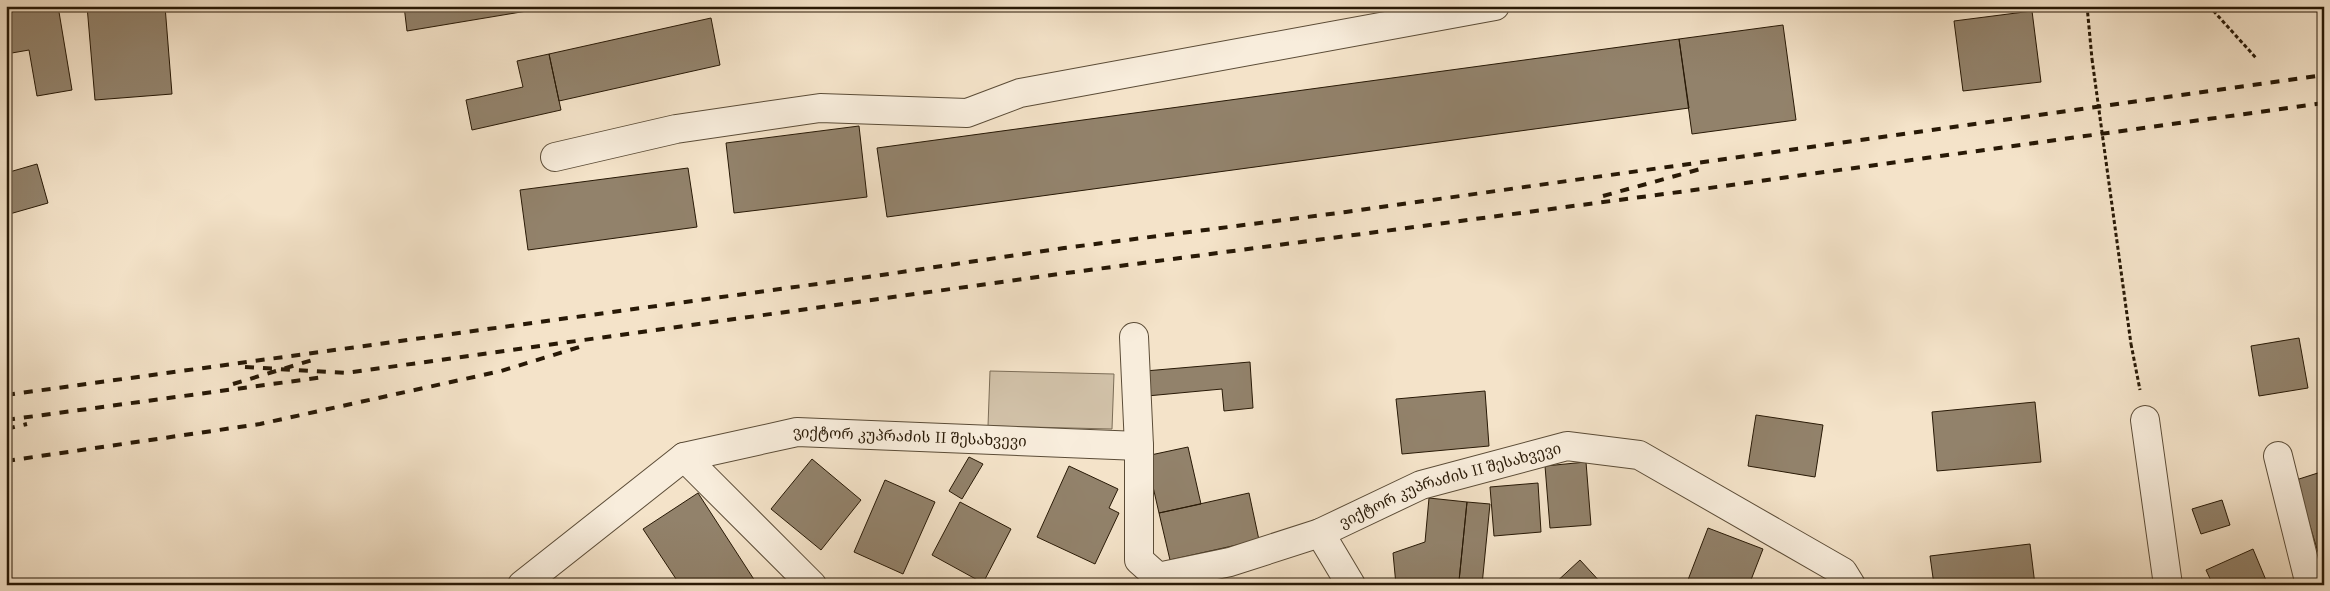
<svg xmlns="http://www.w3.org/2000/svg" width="2330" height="591" font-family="'Old Standard TT','Noto Serif Georgian',serif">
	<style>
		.green { fill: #d1c1a8; stroke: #7c6d57 }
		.building { fill: #92826b; stroke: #281906 }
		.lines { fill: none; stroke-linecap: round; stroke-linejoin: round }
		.minor-casing { stroke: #5b4c37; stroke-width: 30 }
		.path { stroke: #281906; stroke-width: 3; stroke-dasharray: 4 2.5; stroke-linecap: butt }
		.minor { stroke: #f8eddc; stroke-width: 28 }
		.rail { stroke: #281906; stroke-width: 4; stroke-dasharray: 9 9; stroke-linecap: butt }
		.path-bridge { stroke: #281906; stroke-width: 3; stroke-dasharray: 4 2.5; stroke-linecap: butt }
		.labels { text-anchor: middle; stroke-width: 4; stroke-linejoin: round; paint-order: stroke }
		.street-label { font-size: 15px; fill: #281906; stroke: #f8eddc }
	</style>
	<rect width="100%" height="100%" fill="#f4e3c9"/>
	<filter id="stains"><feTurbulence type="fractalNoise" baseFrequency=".004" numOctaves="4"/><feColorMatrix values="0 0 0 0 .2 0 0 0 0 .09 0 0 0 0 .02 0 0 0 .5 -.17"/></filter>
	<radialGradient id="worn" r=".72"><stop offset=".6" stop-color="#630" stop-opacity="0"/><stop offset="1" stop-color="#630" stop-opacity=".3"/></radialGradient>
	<path class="green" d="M990,371L1114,374L1112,429L988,426Z"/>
	<path class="building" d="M6,6H58L72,90L37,96L29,50L6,54Z
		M87,6H165L172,94L95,100Z
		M404,6H557L407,31Z
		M2032,11L2041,82L1963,91L1954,21Z
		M711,18L720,65L559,101L549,54Z
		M1783,25L1796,120L1692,134L1679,39Z
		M1679,39L1689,108L887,217L877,148Z
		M549,54L561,110L472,130L466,100L523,87L517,61Z
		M859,126L867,197L734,213L726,143Z
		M37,164L48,203L6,215V173Z
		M688,168L697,227L528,250L520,190Z
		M2299,338L2308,388L2259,396L2251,346Z
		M1250,362L1253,408L1224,411L1222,389L1147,396L1145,371Z
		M1485,391L1489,446L1402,454L1396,399Z
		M2035,402L2041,462L1937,471L1932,412Z
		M1756,415L1823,425L1815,477L1748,466Z
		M1188,447L1201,504L1159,513L1146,456Z
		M969,457L983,464L962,499L949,491Z
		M812,459L861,500L821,550L771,509Z
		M1586,462L1591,525L1550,528L1545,466Z
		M1069,466L1118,489L1109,508L1119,513L1095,564L1037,537Z
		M2324,471V561L2321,562L2296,480Z
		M885,480L935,502L903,574L854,552Z
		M1538,483L1541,532L1494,536L1490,487Z
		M698,493L755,581L749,585H680L643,529Z
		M1249,493L1259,540L1170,560L1159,513Z
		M1429,498L1467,502L1459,581L1431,585H1396L1393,553L1425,542Z
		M2222,500L2230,525L2201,534L2192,509Z
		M960,502L1011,529L983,583L932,555Z
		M1467,502L1490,504L1482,585H1452L1459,581Z
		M1708,528L1763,549L1749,585H1686Z
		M2030,544L2035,585H1934L1930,556Z
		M2253,549L2268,585H2213L2206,570Z
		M1580,560L1603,585H1553Z"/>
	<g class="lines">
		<g class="minor-casing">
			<g id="minor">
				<path d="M555,157L676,129L820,108L967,113L1020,93L1495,6"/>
				<path id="s1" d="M1134,337L1139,446V560L1158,577L1230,562L1320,533L1421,485L1567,446L1639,455L1843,572L1851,585"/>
				<path d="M2145,420L2168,585"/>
				<path d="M2278,456L2310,585"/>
				<path d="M684,457L812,585"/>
				<path d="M1320,533L1351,585"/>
				<path id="s2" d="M522,585L684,457L797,432L1139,446"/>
			</g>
		</g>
		<path class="path" d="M2087,6L2092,59
			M2209,6L2257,59
			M2131,344L2140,390"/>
		<use href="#minor" class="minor"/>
		<path class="rail" d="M1603,196L1704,168
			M245,367L346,373L1059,274L1702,189L2324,103
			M233,384L319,358
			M6,395L868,277L1064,248L1346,212L2324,75
			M6,420L324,377
			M6,429L27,424
			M6,461L260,424L501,371L586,345"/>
		<path class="path-bridge" d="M2092,59L2131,344"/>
	</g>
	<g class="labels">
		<g class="street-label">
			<text dy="5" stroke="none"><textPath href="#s2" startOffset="435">ვიქტორ კუპრაძის II შესახვევი</textPath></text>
			<text dy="5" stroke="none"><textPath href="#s1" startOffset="556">ვიქტორ კუპრაძის II შესახვევი</textPath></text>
		</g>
	</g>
	<rect width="2330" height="591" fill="none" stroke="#f4e3c9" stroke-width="25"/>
	<rect x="8" y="8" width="2315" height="576" fill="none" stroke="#281906" stroke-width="2.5"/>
	<rect x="12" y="12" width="2305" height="566" fill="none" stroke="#281906"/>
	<rect width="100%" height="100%" filter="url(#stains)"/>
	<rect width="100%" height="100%" fill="url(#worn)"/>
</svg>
